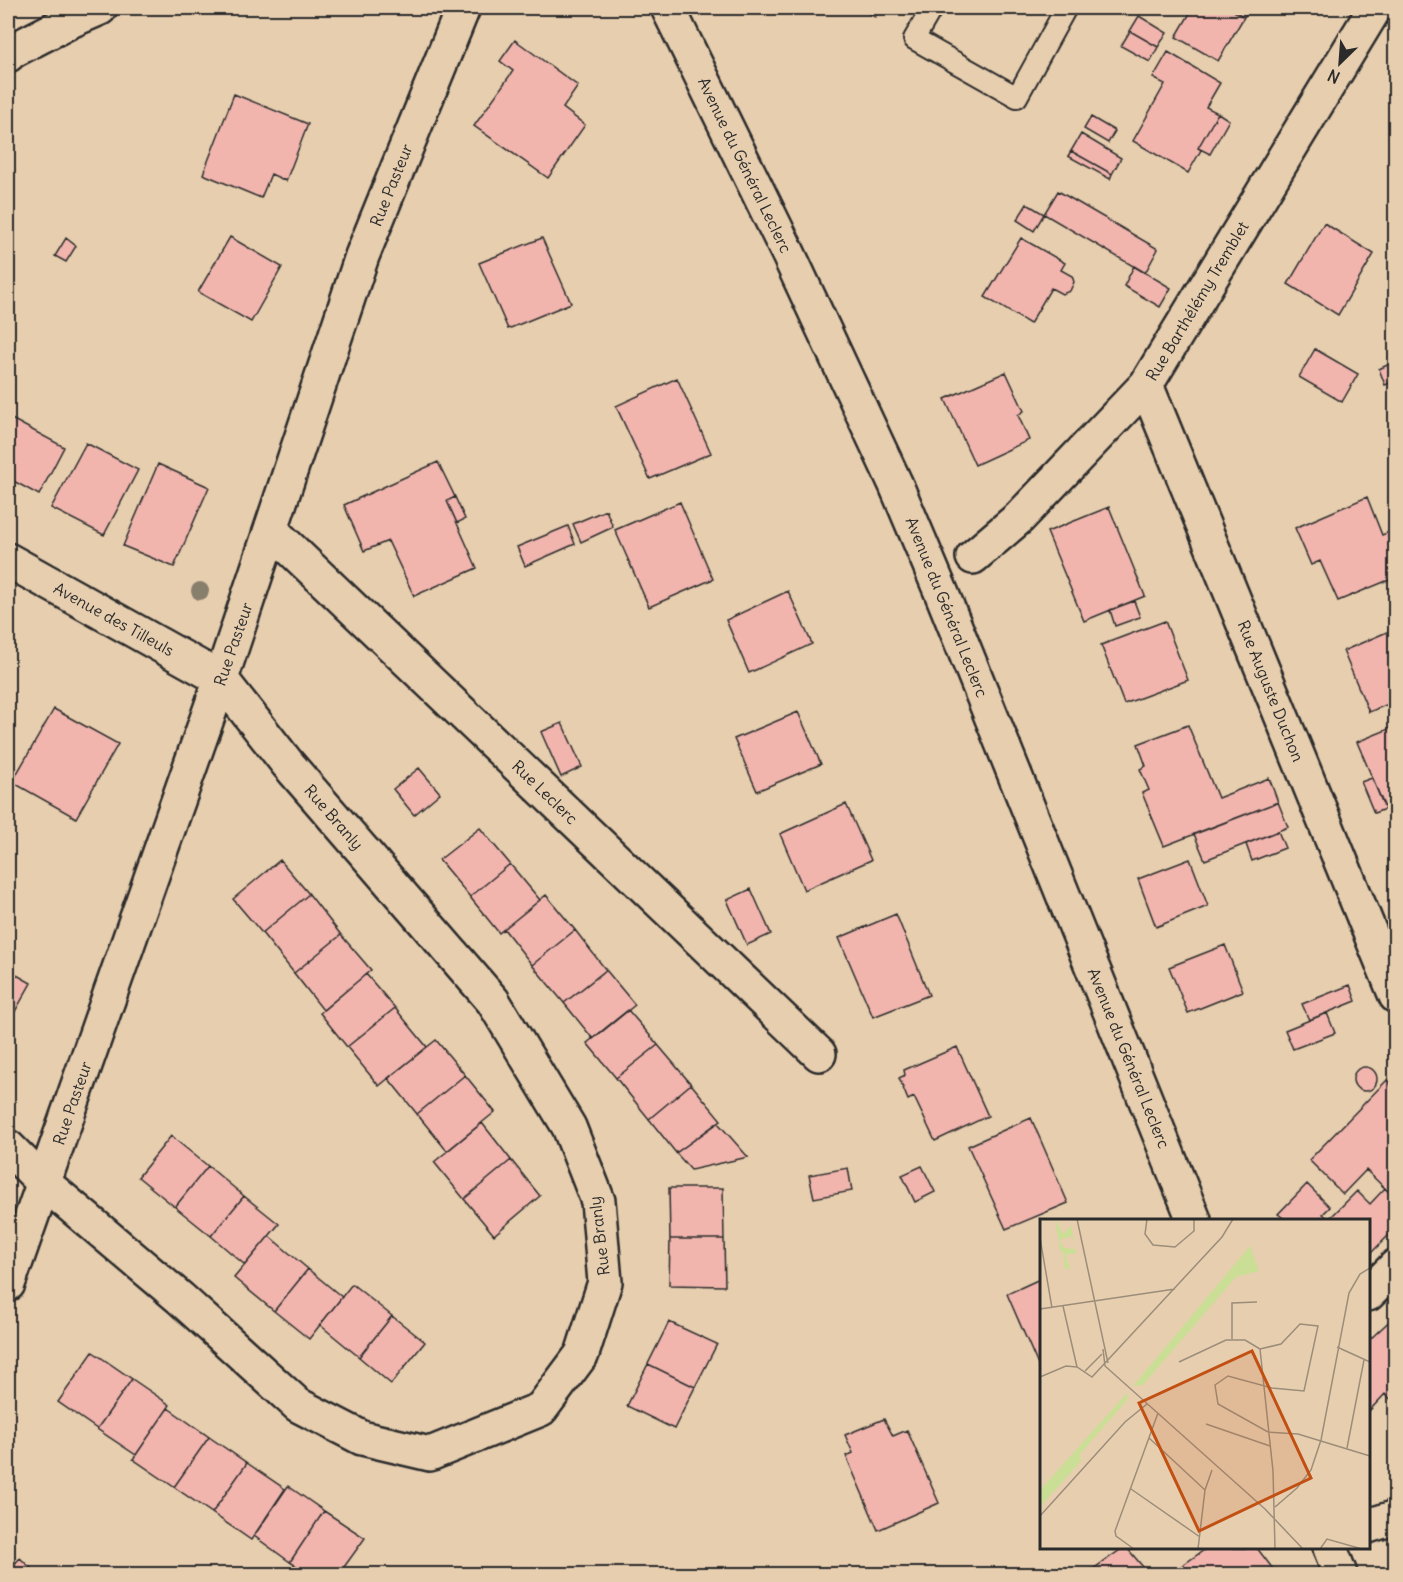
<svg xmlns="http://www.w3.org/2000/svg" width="1403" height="1582" font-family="Delius,sans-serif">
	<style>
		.building { fill: #f1b5ae; stroke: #2b2b2b; stroke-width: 1.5 }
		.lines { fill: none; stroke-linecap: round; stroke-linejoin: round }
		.service-casing { stroke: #2b2b2b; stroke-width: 24 }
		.minor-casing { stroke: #2b2b2b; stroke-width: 38 }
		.tertiary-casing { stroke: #2b2b2b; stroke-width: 38 }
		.service { stroke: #e7ceaf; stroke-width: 20 }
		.minor { stroke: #e7ceaf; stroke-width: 33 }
		.tertiary { stroke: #e7ceaf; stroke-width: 33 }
		.tree { fill: #887e6c }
		.labels { text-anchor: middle; stroke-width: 4.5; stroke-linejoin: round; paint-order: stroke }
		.street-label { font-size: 16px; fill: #2b2b2b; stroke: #e7ceaf }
		.inset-road { fill: none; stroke: #9c8d7a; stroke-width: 1.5 }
		.view { fill: #c25012; fill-opacity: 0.15; stroke: #c25012; stroke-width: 3 }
		.inset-edge { fill: none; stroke: #2b2b2b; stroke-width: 3 }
	</style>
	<rect width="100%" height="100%" fill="#e7ceaf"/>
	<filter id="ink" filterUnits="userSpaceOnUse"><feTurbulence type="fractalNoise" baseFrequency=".0167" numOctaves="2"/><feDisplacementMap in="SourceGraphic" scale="12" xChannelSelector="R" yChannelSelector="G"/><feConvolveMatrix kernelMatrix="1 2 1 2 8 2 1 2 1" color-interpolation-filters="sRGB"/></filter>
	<g filter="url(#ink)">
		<path class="building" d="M858,8H880L875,17Z
			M1193,8H1229L1244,17L1218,61L1176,37Z
			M1229,8H1250L1244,17Z
			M1139,16L1167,33L1158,47L1130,31Z
			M1130,31L1158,47L1150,62L1121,46Z
			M515,40L578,86L563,108L585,125L548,178L474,126L513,71L500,61Z
			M1168,52L1220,83L1206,107L1218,113L1198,148L1201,150L1188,173L1133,141L1165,84L1153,78Z
			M234,94L308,124L286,181L271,174L261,198L203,174Z
			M1218,113L1229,120L1210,154L1198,148Z
			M1091,117L1115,131L1108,143L1084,129Z
			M1081,134L1121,158L1112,174L1071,151Z
			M1071,151L1112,174L1110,179L1068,156Z
			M1058,191L1158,249L1145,273L1044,214Z
			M1027,204L1044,214L1034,231L1017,220Z
			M1324,223L1374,254L1338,315L1288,284Z
			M230,237L282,267L251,322L198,292Z
			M66,238L76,246L66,262L55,256Z
			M542,238L571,303L508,329L479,263Z
			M1021,238L1065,263L1061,270L1072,276L1074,282L1070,291L1062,294L1051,288L1030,324L985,297Z
			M1134,266L1171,288L1160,307L1124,286Z
			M1315,349L1358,374L1342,402L1299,377Z
			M1396,361V381L1385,385L1379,369Z
			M1006,372L1024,411L1018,415L1029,440L975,465L945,399Z
			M677,378L711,453L650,479L616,406Z
			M8,417L64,447L39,495L8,478Z
			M86,443L138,470L104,535L51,508Z
			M438,462L455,497L447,501L477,568L414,596L388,541L364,551L344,505Z
			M158,464L209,487L174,567L123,546Z
			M455,497L465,519L457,523L447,501Z
			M1367,497L1382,535L1396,529V577L1338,601L1320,561L1311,565L1295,528Z
			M680,502L713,579L649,607L615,530Z
			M1109,507L1145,596L1084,621L1047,532Z
			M606,510L613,527L581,542L573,524Z
			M568,526L575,544L525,566L517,547Z
			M788,591L812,644L749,673L726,620Z
			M1134,601L1140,617L1115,626L1110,610Z
			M1165,621L1188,680L1124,704L1101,645Z
			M1394,629L1396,632V701L1369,712L1343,651Z
			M54,709L118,744L76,818L12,782Z
			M798,712L821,764L757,791L734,739Z
			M562,723L582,767L561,777L541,732Z
			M1188,725L1218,798L1269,778L1278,802L1164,846L1142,793L1149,790L1140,769L1146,766L1138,744Z
			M1396,726V828L1394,829L1357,742Z
			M419,768L440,793L414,815L393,789Z
			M1372,778L1385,809L1374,813L1361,782Z
			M1278,802L1288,827L1205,860L1194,834Z
			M846,804L871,860L804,890L780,834Z
			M480,828L510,864L470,897L439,860Z
			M1278,831L1285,848L1252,861L1246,844Z
			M1190,859L1208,906L1156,927L1138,879Z
			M280,860L309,894L262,933L233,899Z
			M510,864L540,900L499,933L470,897Z
			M751,889L771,934L747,945L727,900Z
			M309,894L341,935L294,973L262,933Z
			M546,895L575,930L532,965L504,929Z
			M896,914L929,995L873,1017L839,938Z
			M575,930L606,970L564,1003L532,965Z
			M341,935L371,970L323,1010L294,973Z
			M1225,945L1243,991L1188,1013L1169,967Z
			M8,970L31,983L8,1024Z
			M606,970L635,1005L593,1039L564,1003Z
			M366,974L395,1008L347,1047L320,1013Z
			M1350,985L1356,1001L1309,1020L1302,1004Z
			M395,1008L427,1047L379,1086L347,1047Z
			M628,1010L658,1045L616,1078L587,1043Z
			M1327,1013L1335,1033L1293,1049L1285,1030Z
			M436,1040L465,1075L417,1114L388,1078Z
			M658,1045L691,1084L649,1119L616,1078Z
			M957,1047L988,1116L935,1141L914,1097L908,1100L899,1078L905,1075L904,1070Z
			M1353 1079a12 12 0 1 1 24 0a12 12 0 1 1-24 0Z
			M465,1075L495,1112L447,1151L417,1114Z
			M1388,1079L1396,1099V1199L1366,1170L1343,1194L1309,1160Z
			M691,1084L721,1120L676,1153L649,1119Z
			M1031,1118L1068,1203L1006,1229L968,1146Z
			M482,1123L511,1160L464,1199L434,1162Z
			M718,1123L748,1157L691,1170L676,1153Z
			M171,1136L208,1166L175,1207L138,1177Z
			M511,1160L540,1196L494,1235L464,1199Z
			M208,1166L244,1196L211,1236L175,1207Z
			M922,1166L935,1192L915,1202L902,1175Z
			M848,1168L852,1191L814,1198L809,1175Z
			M1307,1184L1330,1207L1323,1214L1329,1219L1357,1191L1370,1204L1385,1188L1396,1199V1228L1368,1256V1220H1286L1278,1214Z
			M669,1188H723L724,1239H670Z
			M244,1196L279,1224L245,1265L211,1236Z
			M269,1236L308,1269L274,1311L234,1278Z
			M670,1239H724L725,1286L669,1285Z
			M308,1269L342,1297L309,1339L274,1311Z
			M1042,1278V1372H1041L1007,1294Z
			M352,1284L392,1316L359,1357L320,1325Z
			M1396,1315V1404L1385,1394L1368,1412V1341Z
			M392,1316L425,1342L391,1384L359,1357Z
			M669,1322L717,1344L695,1387L648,1364Z
			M93,1352L132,1379L97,1429L58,1402Z
			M648,1364L695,1387L674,1429L627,1406Z
			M132,1379L170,1405L136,1455L97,1429Z
			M168,1408L209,1437L174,1487L133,1459Z
			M884,1419L893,1436L907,1430L939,1503L878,1530L846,1456L853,1453L845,1435Z
			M209,1437L247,1463L212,1513L174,1487Z
			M247,1463L285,1489L251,1540L212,1513Z
			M288,1486L324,1511L290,1562L254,1536Z
			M324,1511L365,1538L339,1574H309L290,1562Z
			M1123,1548H1127L1149,1574H1086Z
			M1207,1548H1257L1273,1569L1266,1574H1170Z
			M20,1558L37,1574H8V1571Z"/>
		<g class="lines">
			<g class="service-casing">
				<path id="service" d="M932,8L914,39L1017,97L1066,8"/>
			</g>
			<g class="minor-casing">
				<path id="minor" d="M8,55L12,51L70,21L100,8
					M1146,385L1396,996
					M271,530L819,1054
					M973,557L1020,517L1146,385L1375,8
					M8,560L221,679L287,763L493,1001L569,1127L598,1201L605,1282L582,1354L541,1409L430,1454L362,1438L298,1405L180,1298L44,1183L8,1147
					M8,1284L221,679L362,256L463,8
					M1368,1294L1396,1266
					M1368,1526L1396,1517"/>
			</g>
			<g class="tertiary-casing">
				<path id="tertiary" d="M668,8L788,253L896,485L942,594L1194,1220
					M1330,1548L1340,1574"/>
			</g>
			<use href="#service" class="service"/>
			<use href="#minor" class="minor"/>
			<use href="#tertiary" class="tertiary"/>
		</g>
		<circle class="tree" cx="200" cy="591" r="9"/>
	</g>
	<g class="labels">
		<g class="street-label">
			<text transform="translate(745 165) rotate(64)" y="6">Avenue du Général Leclerc</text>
			<text transform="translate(391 185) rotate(-68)" y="6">Rue Pasteur</text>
			<text transform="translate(1197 301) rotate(-59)" y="6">Rue Barthélémy Tremblet</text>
			<text transform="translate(947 607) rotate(68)" y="6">Avenue du Général Leclerc</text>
			<text transform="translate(114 619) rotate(29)" y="6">Avenue des Tilleuls</text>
			<text transform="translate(233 644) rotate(-71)" y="6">Rue Pasteur</text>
			<text transform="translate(1271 691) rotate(68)" y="6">Rue Auguste Duchon</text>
			<text transform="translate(545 792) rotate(44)" y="6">Rue Leclerc</text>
			<text transform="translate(334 817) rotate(49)" y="6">Rue Branly</text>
			<text transform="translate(1129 1058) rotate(68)" y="6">Avenue du Général Leclerc</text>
			<text transform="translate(72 1103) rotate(-71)" y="6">Rue Pasteur</text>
			<text transform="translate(599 1236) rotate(-97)" y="6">Rue Branly</text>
		</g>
	</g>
	<g transform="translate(1040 1219)">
		<rect width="330" height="330" fill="#e7ceaf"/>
		<path d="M15,0L23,15L31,7L34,23L31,17L19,21L24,29L35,30L36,34L25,36L30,49L25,50L23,32H20ZM210,27L219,52L196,58L103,166L93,167ZM88,173L87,181L40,235L41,242L0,288V271Z" fill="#cadf95"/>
		<path class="inset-road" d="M37,0L68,144M107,0L105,15L113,26L135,28L154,12V0M0,19L12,89M23,87L37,148M0,90L135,70M192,120V84L217,83M297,128L330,143M63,130L65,147L225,290L263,330M220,130L241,125L260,105L278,107L264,172L232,169L188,157L175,166L178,185L228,213L258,215L330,237M220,130L233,252L235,330M139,143L186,121H205L220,130M45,152L62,135M0,158L26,147L37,148L52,158L182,18L193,0M166,205L230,227M109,219L165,271M307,229L324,141M91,270L160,318M235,288L257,269L271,251L281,221L309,74L320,55L330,49M0,297L85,203L107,185M94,330L76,317L75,312L118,194M158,330L165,271L172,251M280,330L287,320L322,330"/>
		<path class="view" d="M212,132L271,259L159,312L99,184Z"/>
		<rect width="330" height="330" class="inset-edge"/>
	</g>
	<rect width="1403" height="1582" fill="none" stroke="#e7ceaf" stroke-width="30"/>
	<rect x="15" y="15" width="1373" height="1552" fill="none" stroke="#2b2b2b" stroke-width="2" filter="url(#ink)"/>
	<g transform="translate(1340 63) rotate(205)" stroke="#e7ceaf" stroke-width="4.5" paint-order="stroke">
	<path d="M0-4.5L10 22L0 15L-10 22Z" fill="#2b2b2b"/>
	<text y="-9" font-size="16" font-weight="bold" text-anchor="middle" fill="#2b2b2b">N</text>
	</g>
</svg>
